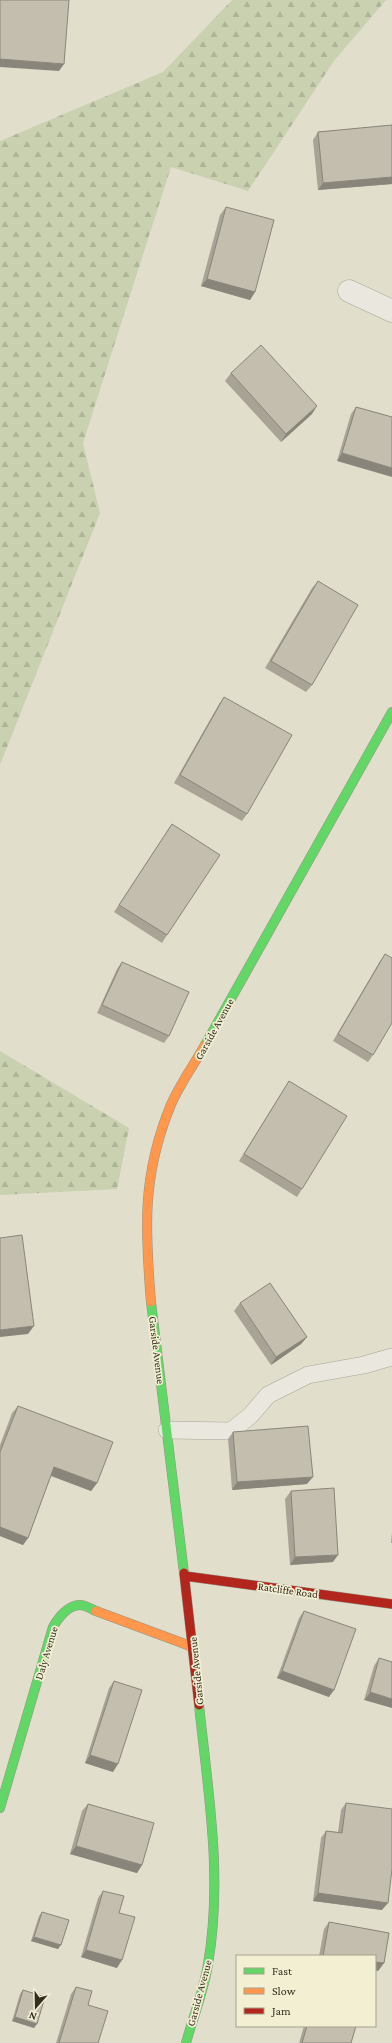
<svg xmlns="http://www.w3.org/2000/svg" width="392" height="2043" font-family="'Crimson Pro',serif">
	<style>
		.forest { fill: url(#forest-firs) }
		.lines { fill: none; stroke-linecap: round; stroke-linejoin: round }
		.lane-casing { stroke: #a6a395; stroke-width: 18 }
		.street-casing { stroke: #a6a395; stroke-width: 23 }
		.fast-casing { stroke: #969386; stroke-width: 10 }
		.slow-casing { stroke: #969386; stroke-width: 10 }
		.jam-casing { stroke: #969386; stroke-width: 10 }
		.lane { stroke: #eae8de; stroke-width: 17 }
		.street { stroke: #eae8de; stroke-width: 22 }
		.fast { stroke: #63d668; stroke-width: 9 }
		.slow { stroke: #ff974d; stroke-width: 9 }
		.jam { stroke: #b3261e; stroke-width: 9 }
		.wall { fill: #a9a396 }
		.shaded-wall { fill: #89857a }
		.building { fill: #c4beae; stroke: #89857a }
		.labels { text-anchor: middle; stroke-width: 3.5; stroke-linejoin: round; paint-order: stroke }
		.street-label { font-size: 11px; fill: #342d1f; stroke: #f2efd3 }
	</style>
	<defs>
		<pattern id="forest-firs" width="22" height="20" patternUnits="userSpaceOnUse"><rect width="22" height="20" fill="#cad1b0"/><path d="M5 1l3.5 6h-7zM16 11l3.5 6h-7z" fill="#aeb497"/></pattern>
	</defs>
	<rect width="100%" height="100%" fill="#e1dfcc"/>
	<path class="forest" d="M232,0H386L334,61L248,191L171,167L83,443L100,513L0,765V141L163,72Z
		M0,1051L129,1128L117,1189L0,1195Z"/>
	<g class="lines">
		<g class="lane-casing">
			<path id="lane" d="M167,1430L231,1431L250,1416L268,1395L308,1375L364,1365L392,1357"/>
		</g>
		<g class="street-casing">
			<path id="street" d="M349,291L392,311"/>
		</g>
		<g class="fast-casing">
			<path id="fast" d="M205,1045L392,712
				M151,1302L184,1573
				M0,1808L53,1627C58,1618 68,1605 80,1605C85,1605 91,1609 96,1611
				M186,2043C193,2017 204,1991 208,1964C223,1878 208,1791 199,1705"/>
		</g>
		<g class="slow-casing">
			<path id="slow" d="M151,1302C145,1229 142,1176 170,1107C179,1085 194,1065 205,1045
				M96,1611L193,1647"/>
		</g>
		<g class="jam-casing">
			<path id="jam" d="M184,1573L199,1705
				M185,1576L392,1604"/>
		</g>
		<use href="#lane" class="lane"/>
		<use href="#street" class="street"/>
		<use href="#fast" class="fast"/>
		<use href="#slow" class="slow"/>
		<use href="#jam" class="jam"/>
	</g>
	<path class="wall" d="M392,125V184L318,190L313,140L318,132Z
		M226,207L255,292L250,300L201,286L220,215Z
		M231,373L312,414L281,442L225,381Z
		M356,407L392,417L337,461L351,414Z
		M318,581L312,685L306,692L265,668L312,588Z
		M224,697L247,814L242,821L174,783L219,704Z
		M172,824L167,935L162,943L114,912Z
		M385,954L373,1055L368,1062L333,1041L380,961Z
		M122,962L169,1036L164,1043L97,1013L117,969Z
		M289,1081L302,1189L297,1197L239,1161Z
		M240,1303L307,1337L301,1344L271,1365L234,1311Z
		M18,1406L97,1483L91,1491L51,1476L28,1538L23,1545L0,1536V1445L12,1413Z
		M233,1432L307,1484L232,1490L228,1439Z
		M291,1491L333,1562L290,1565L285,1499Z
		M392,1532V1543H391Z
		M304,1611L329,1697L277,1678L299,1618Z
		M379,1658L392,1662L364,1700L374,1666Z
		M114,1681L113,1772L85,1763L109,1688Z
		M346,1803L382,1910L313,1901L321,1838L326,1831L338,1832L341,1810Z
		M88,1804L142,1865L137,1873L70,1854L82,1811Z
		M103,1891L117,1968L81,1957L98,1898Z
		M42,1912L58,1949L31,1941L39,1916Z
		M329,1922L389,1933L384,1963L378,1971L375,1970V1956H319L324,1929Z
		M76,1987L98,2043H56L71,1994Z
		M23,1990L34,2028L12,2021L20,1994Z
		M304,2026H356L351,2043H299Z"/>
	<path class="shaded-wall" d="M0,59L64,64L59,71L0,67Z
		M392,177V184L318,190L323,183Z
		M207,279L255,292L250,300L201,286Z
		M317,406L312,414L281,442L286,434Z
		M342,453L392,468V477L337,461Z
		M34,1326L28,1334L0,1337V1330Z
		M307,1337L301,1344L271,1365L276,1357Z
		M54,1467L97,1483L91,1491L49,1475Z
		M313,1477L307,1484L232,1490L237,1482Z
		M0,1527L28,1538L23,1545L0,1536Z
		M338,1555L333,1562L290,1565L295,1557Z
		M282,1671L334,1690L329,1697L277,1678Z
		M370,1692L392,1699V1708L364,1700Z
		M90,1755L118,1764L113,1772L85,1763Z
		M76,1846L142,1865L137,1873L70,1854Z
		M318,1893L388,1903L382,1910L313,1901Z
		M34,1937L61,1945L58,1949L31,1941Z
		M86,1950L122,1960L117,1968L81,1957Z
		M375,1962L384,1963L378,1971L375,1970Z
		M15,2017L37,2024L34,2028L12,2021Z"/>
	<path class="building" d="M0,0H69L64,64L0,59Z
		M392,125V177L323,183L318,132Z
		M226,207L274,220L255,292L207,279Z
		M261,345L317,406L286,434L231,373Z
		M356,407L392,417V468L342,453Z
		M318,581L358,605L312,685L271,661Z
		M224,697L292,735L247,814L180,775Z
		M172,824L220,855L167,935L119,905Z
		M385,954L392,958V1023L373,1055L338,1034Z
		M122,962L189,992L169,1036L102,1005Z
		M289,1081L347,1116L302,1189L244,1154Z
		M22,1235L34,1326L0,1330V1238Z
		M270,1283L307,1337L276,1357L240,1303Z
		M18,1406L113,1442L97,1483L54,1467L28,1538L0,1527V1452Z
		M308,1426L313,1477L237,1482L233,1432Z
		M334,1488L338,1555L295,1557L291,1491Z
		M304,1611L356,1629L334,1690L282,1671Z
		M379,1658L392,1662V1699L370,1692Z
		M114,1681L142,1690L118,1764L90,1755Z
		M346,1803L392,1809V1869L388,1903L318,1893L326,1831L342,1833Z
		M88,1804L154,1823L142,1865L76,1846Z
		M103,1891L124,1896L119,1913L135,1917L122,1960L86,1950Z
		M42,1912L69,1920L61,1945L34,1937Z
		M329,1922L389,1933L384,1963L375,1962V1956H323Z
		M76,1987L92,1991L88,2005L108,2011L98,2043H59Z
		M23,1990L45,1997L37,2024L15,2017Z
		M307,2026H356L351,2043H302Z"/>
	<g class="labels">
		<g class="street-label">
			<text transform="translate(214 1029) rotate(-61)" y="4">Garside Avenue</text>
			<text transform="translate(157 1350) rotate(83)" y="4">Garside Avenue</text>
			<text transform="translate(288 1590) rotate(8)" y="4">Ratcliffe Road</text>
			<text transform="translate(46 1653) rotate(-73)" y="4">Daly Avenue</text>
			<text transform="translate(196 1671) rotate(-96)" y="4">Garside Avenue</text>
			<text transform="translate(199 1993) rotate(-75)" y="4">Garside Avenue</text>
		</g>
	</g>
	<rect x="236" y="1955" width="140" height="72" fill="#f2efd3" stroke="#a6a18b"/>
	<rect x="244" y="1968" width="20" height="6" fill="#63d668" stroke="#a6a18b"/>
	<text x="272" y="1975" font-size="12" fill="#342d1f">Fast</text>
	<rect x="244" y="1988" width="20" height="6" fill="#ff974d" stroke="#a6a18b"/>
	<text x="272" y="1995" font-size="12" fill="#342d1f">Slow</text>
	<rect x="244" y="2008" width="20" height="6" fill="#b3261e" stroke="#a6a18b"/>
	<text x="272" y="2015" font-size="12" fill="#342d1f">Jam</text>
	<g transform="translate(36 2007) rotate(200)" stroke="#f2efd3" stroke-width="3" paint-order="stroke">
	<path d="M0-3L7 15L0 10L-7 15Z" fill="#342d1f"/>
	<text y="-6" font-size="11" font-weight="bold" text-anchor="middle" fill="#342d1f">N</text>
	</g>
</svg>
